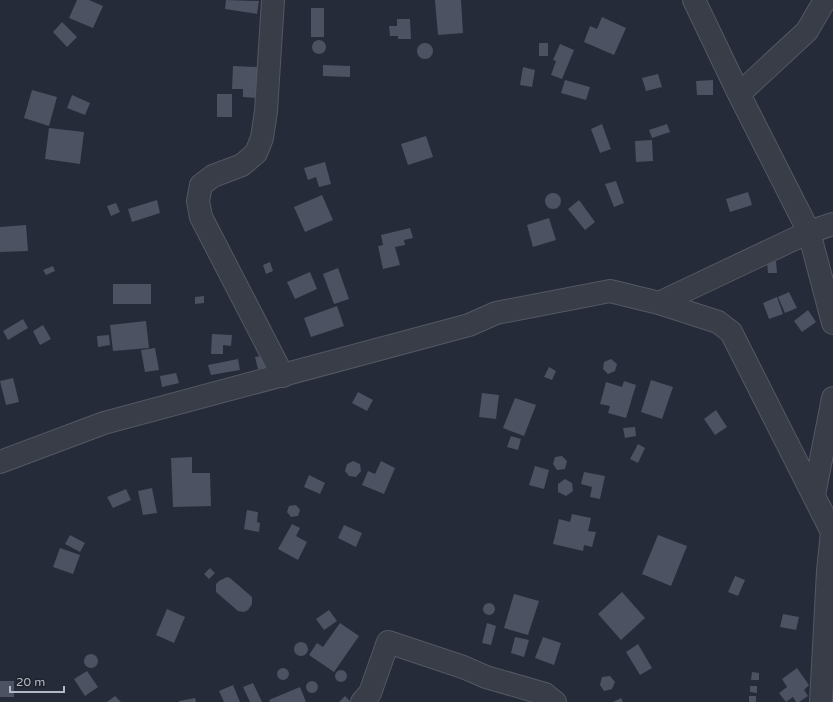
<svg xmlns="http://www.w3.org/2000/svg" width="833" height="702" font-family="'Varela Round',sans-serif">
	<style>
		.building { fill: #4c5261 }
		.lines { fill: none; stroke-linecap: round; stroke-linejoin: round }
		.minor-casing { stroke: #545863; stroke-width: 24 }
		.minor { stroke: #383d48; stroke-width: 22 }
	</style>
	<rect width="100%" height="100%" fill="#252b38"/>
	<path class="building" d="M77,0H89L103,6L93,28L69,18Z
		M226,0L259,1L257,14L225,9Z
		M435,0H461L463,33L438,35Z
		M311,8H324V37H311Z
		M602,17L626,28L614,55L584,42L590,26L597,29Z
		M397,19H410L411,39H398V36H390L389,26H397Z
		M62,22L77,37L67,47L53,32Z
		M312 47a7 7 0 1 1 14 0a7 7 0 1 1-14 0Z
		M417 51a8 8 0 1 1 16 0a8 8 0 1 1-16 0Z
		M539,43H548V56H539Z
		M560,44L574,50L562,79L551,75L556,61L553,60Z
		M323,65L350,66V77L323,76Z
		M233,66L258,67L256,98L243,97V89H232Z
		M523,67L535,70L532,87L520,85Z
		M658,74L662,87L646,91L642,78Z
		M565,80L590,87L586,100L561,93Z
		M713,80V95H697L696,81Z
		M32,90L57,97L49,126L24,118Z
		M217,94H232V117H217Z
		M72,95L90,103L85,115L67,108Z
		M602,124L611,149L600,153L591,129Z
		M667,124L670,132L652,138L649,130Z
		M49,128L84,132L80,164L45,159Z
		M426,136L433,157L408,165L401,144Z
		M652,140L653,161L636,162L635,141Z
		M325,162L331,184L319,187L316,177L308,180L304,168Z
		M616,181L624,203L614,207L605,184Z
		M748,192L752,205L730,212L726,199Z
		M545 201a8 8 0 1 1 16 0a8 8 0 1 1-16 0Z
		M322,195L333,220L305,232L294,207Z
		M157,200L160,213L132,222L128,209Z
		M579,200L595,222L585,230L568,209Z
		M116,203L120,212L111,216L107,206Z
		M549,218L556,240L533,247L527,225Z
		M26,225L28,251L0,252V227Z
		M410,228L413,238L404,240L405,245L395,247L400,265L383,269L378,246L383,245L381,235Z
		M776,261L777,273H768L767,262Z
		M270,262L273,271L266,274L263,265Z
		M53,266L55,271L46,275L43,270Z
		M338,268L349,299L334,304L323,274Z
		M310,272L317,289L295,299L287,282Z
		M113,284H151V304H113Z
		M789,292L797,308L785,313L778,297Z
		M204,296V303L195,304V297Z
		M777,297L783,314L769,319L763,303Z
		M337,306L344,326L311,337L304,318Z
		M808,310L816,322L802,332L794,321Z
		M23,319L28,328L8,340L3,331Z
		M146,321L149,348L113,351L110,325Z
		M43,325L51,339L40,345L33,331Z
		M212,334L232,335L231,346L223,345V354H211Z
		M109,335L110,345L98,347L97,336Z
		M155,348L159,370L145,372L141,350Z
		M268,355L270,367L258,369L255,357Z
		M238,359L240,370L211,375L208,365Z
		M611,359L617,364L615,371L608,374L603,369L604,362Z
		M549,367L556,371L552,380L544,377Z
		M176,373L179,383L162,387L160,376Z
		M13,378L19,402L6,405L0,381Z
		M651,380L673,387L662,419L641,412Z
		M624,381L636,385L626,418L608,413L610,406L600,404L606,382L622,387Z
		M358,392L373,400L367,411L352,403Z
		M482,393L499,395L496,419L479,417Z
		M515,398L536,405L524,436L503,428Z
		M716,410L727,427L715,435L704,419Z
		M635,427L636,436L625,438L623,428Z
		M511,436L521,439L518,450L507,447Z
		M638,444L645,448L638,463L630,459Z
		M562,456L567,461L565,469L557,470L553,464L555,457Z
		M192,457V473H210L211,506L173,507L171,458Z
		M353,461L360,464L361,471L356,477L349,476L345,471L347,464Z
		M381,461L395,468L384,494L362,485L368,471L375,474Z
		M535,466L549,470L544,489L529,485Z
		M584,472L605,476L600,499L590,497L592,487L581,484Z
		M309,475L325,483L320,494L304,487Z
		M565,479L572,483L573,491L566,496L558,492V484Z
		M152,488L157,513L143,515L138,491Z
		M126,489L131,500L113,508L107,497Z
		M296,505L300,510L298,516L291,517L287,512L289,506Z
		M247,510L258,512L257,522L260,523L259,532L244,529Z
		M572,514L591,518L588,531L596,532L592,547L584,545L583,551L553,544L559,519L570,522Z
		M292,524L300,528L296,536L307,542L298,560L278,549Z
		M344,525L362,533L356,547L338,538Z
		M70,535L85,543L80,552L65,544Z
		M658,535L687,546L671,586L642,574Z
		M60,548L80,555L73,574L53,567Z
		M210,568L215,573L209,579L204,574Z
		M735,576L745,580L738,596L728,592Z
		M227,577L230,578L252,597V604L248,610L244,612L238,611L216,592V584L219,581Z
		M622,592L645,618L621,640L598,614Z
		M514,594L539,601L528,635L504,628Z
		M483 609a6 6 0 1 1 12 0a6 6 0 1 1-12 0Z
		M167,609L185,617L174,643L156,635Z
		M329,610L337,621L324,630L316,619Z
		M783,614L799,617L796,630L780,627Z
		M340,623L359,636L334,672L309,655L317,643L323,647Z
		M487,623L496,626L491,645L482,643Z
		M515,637L529,640L524,657L511,653Z
		M543,637L561,643L554,665L535,658Z
		M294 649a7 7 0 1 1 14 0a7 7 0 1 1-14 0Z
		M638,644L652,668L640,675L626,652Z
		M84 661a7 7 0 1 1 14 0a7 7 0 1 1-14 0Z
		M277 674a6 6 0 1 1 12 0a6 6 0 1 1-12 0Z
		M797,668L809,685L804,690L808,696L799,702H796L793,697L786,702L779,693L787,687L782,679Z
		M335 676a6 6 0 1 1 12 0a6 6 0 1 1-12 0Z
		M87,671L98,687L85,696L74,679Z
		M752,672L759,673V680H751Z
		M610,676L615,682L612,689L604,691L600,685L602,677Z
		M306 687a6 6 0 1 1 12 0a6 6 0 1 1-12 0Z
		M0,681H14V697H0Z
		M253,683L262,702H250L243,687Z
		M233,685L240,702H224L219,691Z
		M750,686H757V693L750,692Z
		M300,687L306,702H270L269,700Z
		M115,696L121,702H107Z
		M345,696L350,701L349,702H339Z
		M749,696H756V702H749Z
		M195,698L196,702H179V701Z
		M621,698L623,702H613Z"/>
	<g class="lines">
		<g class="minor-casing">
			<path id="minor" d="M273,0L266,111L262,138L256,153L242,165L213,176L201,185L198,201L201,217L283,376
				M694,0L739,94L809,232L833,323
				M739,94L807,31L825,0
				M659,303L809,232L833,224
				M0,462L104,423L469,325L496,313L610,291L659,303L718,322L731,332L832,532L828,571L821,702
				M814,495L833,398
				M362,702L370,693L388,642L463,667L486,677L545,694L555,702"/>
		</g>
		<use href="#minor" class="minor"/>
	</g>
	<path d="M10 686v6h54v-6" fill="none" stroke="#b4b8c4" stroke-width="2"/>
	<text x="16" y="686" font-size="12" fill="#b4b8c4" stroke="#1e232d" stroke-width="3" paint-order="stroke">20 m</text>
</svg>
